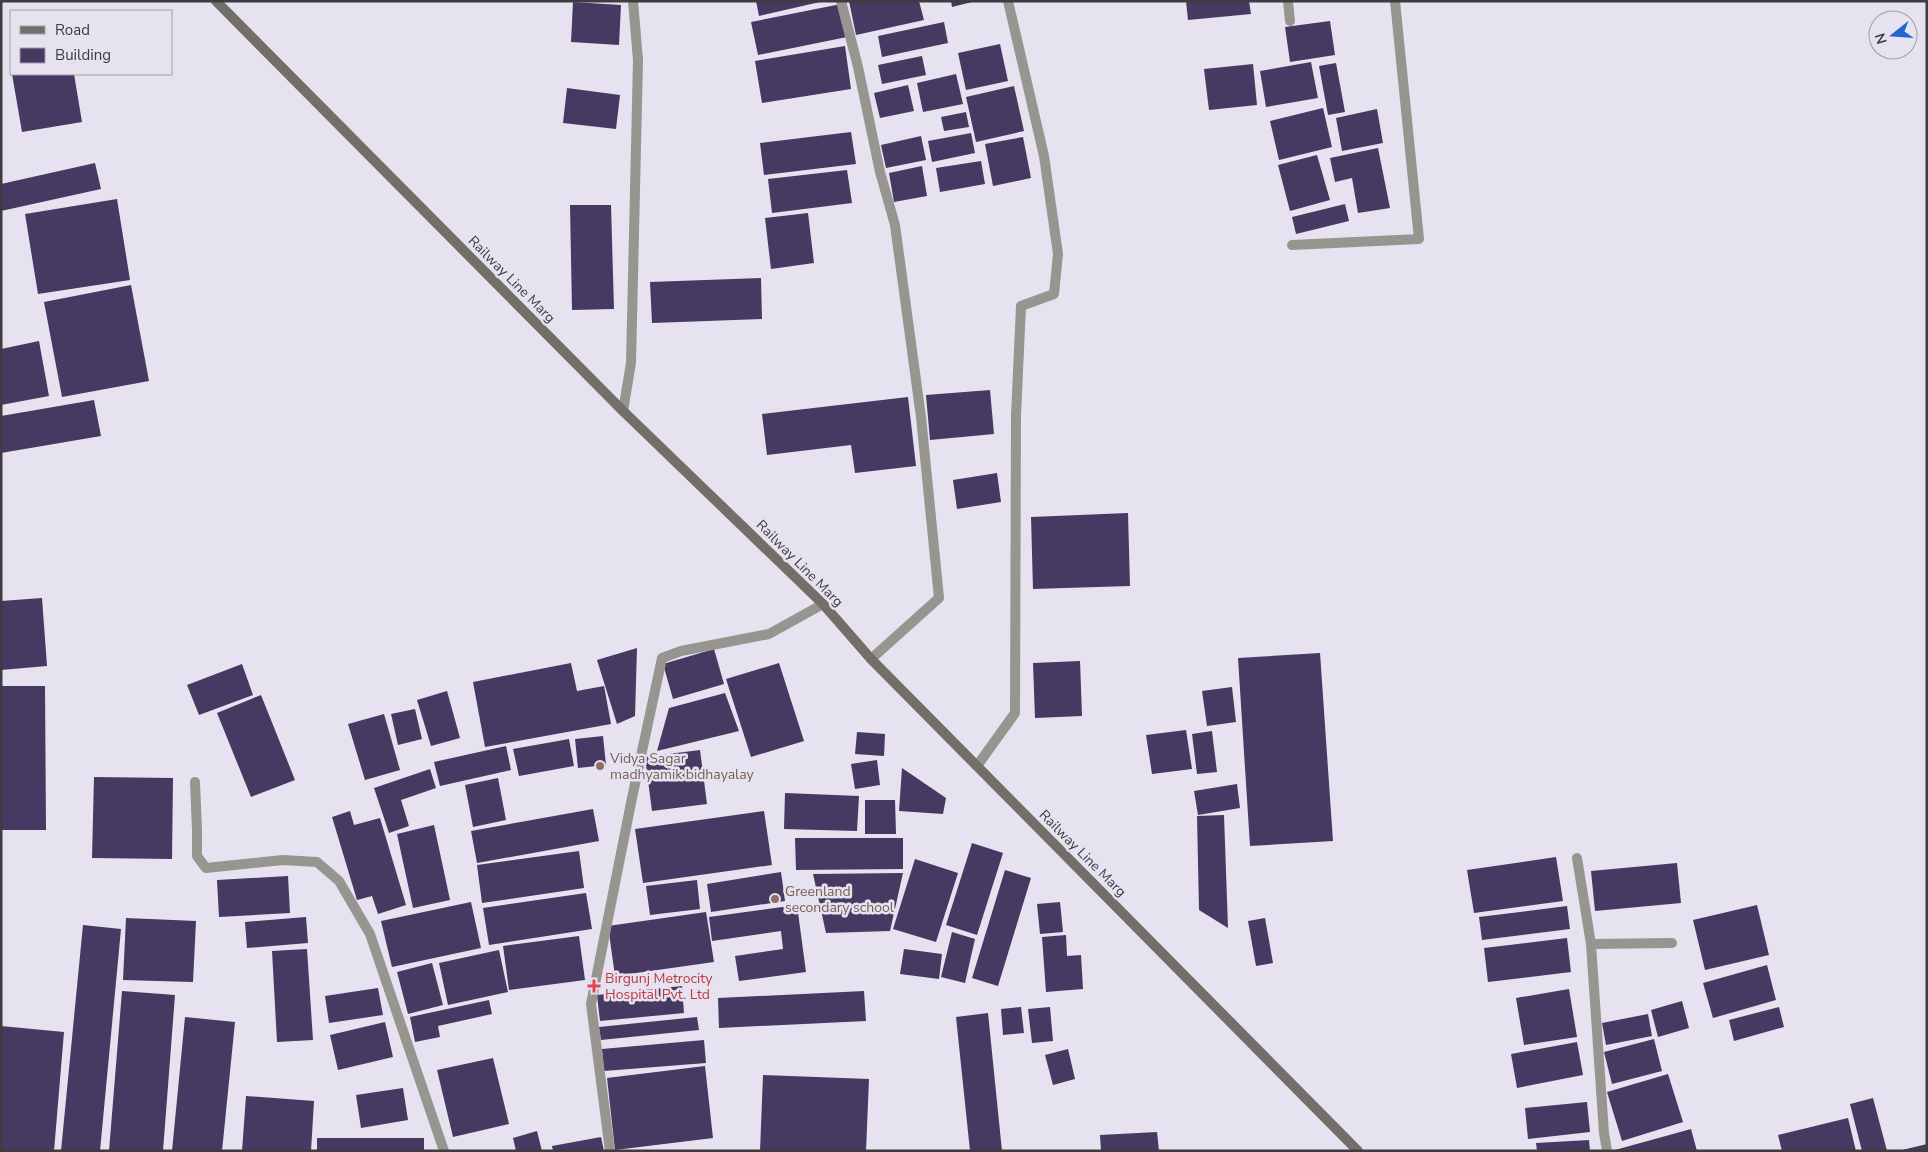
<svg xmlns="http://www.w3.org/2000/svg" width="1928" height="1152" font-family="'Nunito Sans',sans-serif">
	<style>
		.building { fill: #463962 }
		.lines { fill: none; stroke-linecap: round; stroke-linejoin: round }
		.street { stroke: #969590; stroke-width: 10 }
		.secondary { stroke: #716f68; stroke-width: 10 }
		.education-dot { fill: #8d6e63; stroke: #e6e2ef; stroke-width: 2 }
		.health-dot { fill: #e0444e; stroke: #e6e2ef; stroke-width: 2 }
		.labels { text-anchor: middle; stroke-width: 5; stroke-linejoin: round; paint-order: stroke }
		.street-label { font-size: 14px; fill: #3d3c40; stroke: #e6e2ef }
		.education-label { font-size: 14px; fill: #785e54; stroke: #e6e2ef; text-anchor: start }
		.health-label { font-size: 14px; fill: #be3a42; stroke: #e6e2ef; text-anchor: start }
	</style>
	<rect width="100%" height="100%" fill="#e6e2ef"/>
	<path class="building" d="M756,1H820V2L759,16Z
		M849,1H919L924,20L856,35Z
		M951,1H972V2L952,7Z
		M1186,1H1249L1251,14L1188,20Z
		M573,2L621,5L619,45L571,42Z
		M841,4L847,37L758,55L751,22Z
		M1330,21L1335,55L1290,62L1285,27Z
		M944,22L948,43L882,57L878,36Z
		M1000,44L1008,81L966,90L958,53Z
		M845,46L851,89L762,103L755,61Z
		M922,56L926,75L882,84L878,65Z
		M1311,62L1318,98L1266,107L1260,71Z
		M1336,63L1345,112L1328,115L1319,66Z
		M1253,64L1257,105L1209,110L1204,69Z
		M12,74H74L82,122L22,132Z
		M956,74L963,104L923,112L917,83Z
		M908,85L914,111L880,118L874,93Z
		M1014,86L1024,131L976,142L966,97Z
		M567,88L620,95L616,129L563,123Z
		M1323,108L1332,147L1279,160L1270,121Z
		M1377,109L1383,143L1342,151L1336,118Z
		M966,112L969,127L944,131L941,117Z
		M851,132L856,164L764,175L760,143Z
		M971,133L975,153L932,162L928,141Z
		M921,136L926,160L886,168L881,145Z
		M1023,137L1031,178L993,186L985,144Z
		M1378,148L1390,208L1358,213L1352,178L1335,182L1330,158Z
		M1317,155L1330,200L1290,211L1278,165Z
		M981,161L985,184L940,192L936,168Z
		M95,163L101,189L1,211V184Z
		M922,166L927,196L894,202L889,173Z
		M847,170L852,203L772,213L768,179Z
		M117,199L130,280L38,294L25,214Z
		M1345,204L1349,221L1296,234L1292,217Z
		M570,205H611L614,309L572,310Z
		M808,213L814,263L771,269L765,218Z
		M761,278L762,319L652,323L650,282Z
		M131,285L149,381L62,397L44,302Z
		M39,341L49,396L1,405V349Z
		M990,390L994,434L930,440L926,395Z
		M908,397L916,466L855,473L851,445L767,455L762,414Z
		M94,400L101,436L1,453V416Z
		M997,473L1001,502L957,509L953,480Z
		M1128,513L1130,586L1033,589L1031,517Z
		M42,598L47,666L1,670V601Z
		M637,648L635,716L617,724L597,660Z
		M714,649L724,684L673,699L663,664Z
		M1320,653L1333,841L1250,846L1238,658Z
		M1080,661L1082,716L1035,718L1033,663Z
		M571,663L577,691L604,686L611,724L485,747L473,682Z
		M779,663L804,741L751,757L726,679Z
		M242,664L253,695L199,715L187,685Z
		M1,686H45L46,830H1Z
		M1232,687L1236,722L1207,726L1202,691Z
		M447,691L460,738L431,746L417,700Z
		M725,693L739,731L657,751L669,708Z
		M261,695L295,780L251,797L217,713Z
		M415,709L422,739L398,745L391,714Z
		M384,714L400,770L365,780L348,724Z
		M1186,730L1192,769L1152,774L1146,735Z
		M1212,731L1217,772L1197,774L1192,734Z
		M857,732L885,734L884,756L855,754Z
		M603,736L606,765L578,768L575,739Z
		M569,739L574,766L519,776L513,749Z
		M506,746L511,770L440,786L434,762Z
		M700,750L707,804L652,811L645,757Z
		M877,760L880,785L855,789L851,764Z
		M902,768L946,798L943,814L899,811Z
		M430,769L436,788L401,800L409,826L389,833L374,788Z
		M94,777L173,778L172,859L92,858Z
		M498,778L506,820L473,827L465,785Z
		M1237,784L1240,808L1198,815L1194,791Z
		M785,793L859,796L857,831L784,829Z
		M865,800H895L896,834H865Z
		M593,809L599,841L477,863L471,831Z
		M350,811L354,825L380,818L406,905L378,914L372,896L357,900L332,817Z
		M764,811L772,865L643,883L635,829Z
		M1224,815L1228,928L1199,910L1197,816Z
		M434,825L450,900L413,908L397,834Z
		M795,838H903V869L796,870Z
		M972,843L1003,853L977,935L946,925Z
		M579,851L584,888L482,903L477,865Z
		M1556,857L1563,901L1474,913L1467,870Z
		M915,859L958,873L936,942L893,929Z
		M1677,863L1681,903L1595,911L1591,871Z
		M1005,870L1031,878L998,986L972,978Z
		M781,872L785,901L711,912L707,884Z
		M903,873L890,931L826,933L813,874Z
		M288,876L290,913L219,917L217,880Z
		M697,880L700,909L650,915L646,886Z
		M586,893L592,929L489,945L483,908Z
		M471,902L481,948L392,967L381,921Z
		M1060,902L1063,932L1040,934L1037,904Z
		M797,905L806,972L739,981L735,956L783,949L781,931L712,941L709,917Z
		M1757,905L1769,955L1705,970L1693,920Z
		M1567,906L1570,929L1482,940L1479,917Z
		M706,912L714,962L615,976L608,926Z
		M306,917L308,943L247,948L245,922Z
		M126,918L196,921L193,982L123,980Z
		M1265,918L1273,963L1256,966L1248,921Z
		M83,925L121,929L100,1151H61Z
		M952,932L975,939L965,983L941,977Z
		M1066,935L1067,956L1081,955L1083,989L1046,992L1042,937Z
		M579,936L585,980L509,990L503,946Z
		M1567,938L1571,972L1488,982L1484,948Z
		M307,949L313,1040L277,1042L272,951Z
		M904,949L942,954L939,979L900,974Z
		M499,950L508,992L448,1005L439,963Z
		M432,963L443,1005L408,1014L397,972Z
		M1767,965L1776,1000L1713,1018L1703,983Z
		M682,986L684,1013L600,1021L597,995Z
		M378,988L383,1015L329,1023L325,996Z
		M1569,989L1577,1037L1524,1045L1516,998Z
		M122,991L175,995L163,1151H109Z
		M864,991L866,1021L719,1028L718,998Z
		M489,1000L492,1014L438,1026L440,1037L415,1042L410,1017Z
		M1682,1001L1689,1028L1658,1037L1651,1010Z
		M1021,1007L1024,1033L1003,1035L1001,1009Z
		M1050,1007L1053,1041L1032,1043L1028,1009Z
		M1779,1007L1784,1027L1734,1041L1729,1020Z
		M988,1013L1002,1151H970L956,1017Z
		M1648,1014L1652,1036L1606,1045L1602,1023Z
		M185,1017L235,1022L222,1151H172Z
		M697,1017L699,1030L601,1040L599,1027Z
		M385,1022L393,1057L338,1070L330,1035Z
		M1,1026L64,1032L54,1151H1Z
		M1654,1039L1662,1071L1612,1084L1604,1052Z
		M704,1040L706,1063L604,1071L602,1049Z
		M1577,1042L1583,1075L1517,1088L1511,1054Z
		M1068,1049L1075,1079L1053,1085L1045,1055Z
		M493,1058L509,1124L453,1137L437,1070Z
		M705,1066L713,1138L615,1150L607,1078Z
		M1668,1074L1683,1122L1622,1141L1607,1092Z
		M763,1075L869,1079L866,1151H760Z
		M403,1088L408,1120L361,1128L356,1095Z
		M246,1096L314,1101L311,1151H242Z
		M1873,1098L1887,1151H1862L1850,1104Z
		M1587,1102L1590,1132L1528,1139L1525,1108Z
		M1848,1118L1856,1151H1782L1778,1135Z
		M1691,1129L1697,1151H1615V1150Z
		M537,1131L542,1151H516L513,1138Z
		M1157,1132L1159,1151H1101L1100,1135Z
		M601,1137L604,1151H553L552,1146Z
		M317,1138H424V1151H317Z
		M1589,1140L1590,1151H1537L1536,1143Z
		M1927,1144V1151H1902V1150Z"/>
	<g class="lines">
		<path class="street" d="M841,1L858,67L880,172L895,225L921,417L939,598L871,659
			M1288,1L1290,21
			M1292,245L1419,239L1395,1
			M623,411L631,363L638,60L633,1
			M977,766L1015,713L1016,415L1021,306L1054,294L1058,254L1044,156L1008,1
			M195,782L197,830V856L206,868L283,860L317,862L339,881L370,934L444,1151
			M1577,858L1591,944L1604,1133L1607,1151
			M1591,944L1672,943
			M610,1151L591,1004L632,798L662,658L681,651L769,634L823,604"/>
		<path class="secondary" d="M216,1L623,411L823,604L871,659L1358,1151"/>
	</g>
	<g class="education-dot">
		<circle cx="600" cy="766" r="5"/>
		<circle cx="775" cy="899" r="5"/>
	</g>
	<path class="health-dot" d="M591.5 978.5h5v5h5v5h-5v5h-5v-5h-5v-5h5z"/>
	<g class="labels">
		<g class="street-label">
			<text transform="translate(512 279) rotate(45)" y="5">Railway Line Marg</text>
			<text transform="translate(800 563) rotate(45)" y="5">Railway Line Marg</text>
			<text transform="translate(1083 853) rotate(45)" y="5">Railway Line Marg</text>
		</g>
		<g class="education-label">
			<text x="610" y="763">Vidya Sagar<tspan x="610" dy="16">madhyamik bidhayalay</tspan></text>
			<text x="785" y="896">Greenland<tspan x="785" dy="16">secondary school</tspan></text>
		</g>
		<g class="health-label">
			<text x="605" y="983">Birgunj Metrocity<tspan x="605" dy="16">Hospital Pvt. Ltd</tspan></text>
		</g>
	</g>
	<rect width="1928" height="1152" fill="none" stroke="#3d3c40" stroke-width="5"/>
	<rect x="10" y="10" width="162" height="65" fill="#e6e2ef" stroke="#a2a0a9"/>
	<rect x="20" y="26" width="25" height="8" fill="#716f68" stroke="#a2a0a9"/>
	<text x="55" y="35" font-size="15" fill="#3d3c40">Road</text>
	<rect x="20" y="48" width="25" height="15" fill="#463962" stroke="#a2a0a9"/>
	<text x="55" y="60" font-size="15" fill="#3d3c40">Building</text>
	<g transform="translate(1893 35) rotate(253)"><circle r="24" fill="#e6e2ef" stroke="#a2a0a9"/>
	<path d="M0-4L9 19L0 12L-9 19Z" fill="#2664d1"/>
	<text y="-8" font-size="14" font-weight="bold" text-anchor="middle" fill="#3d3c40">N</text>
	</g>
</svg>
